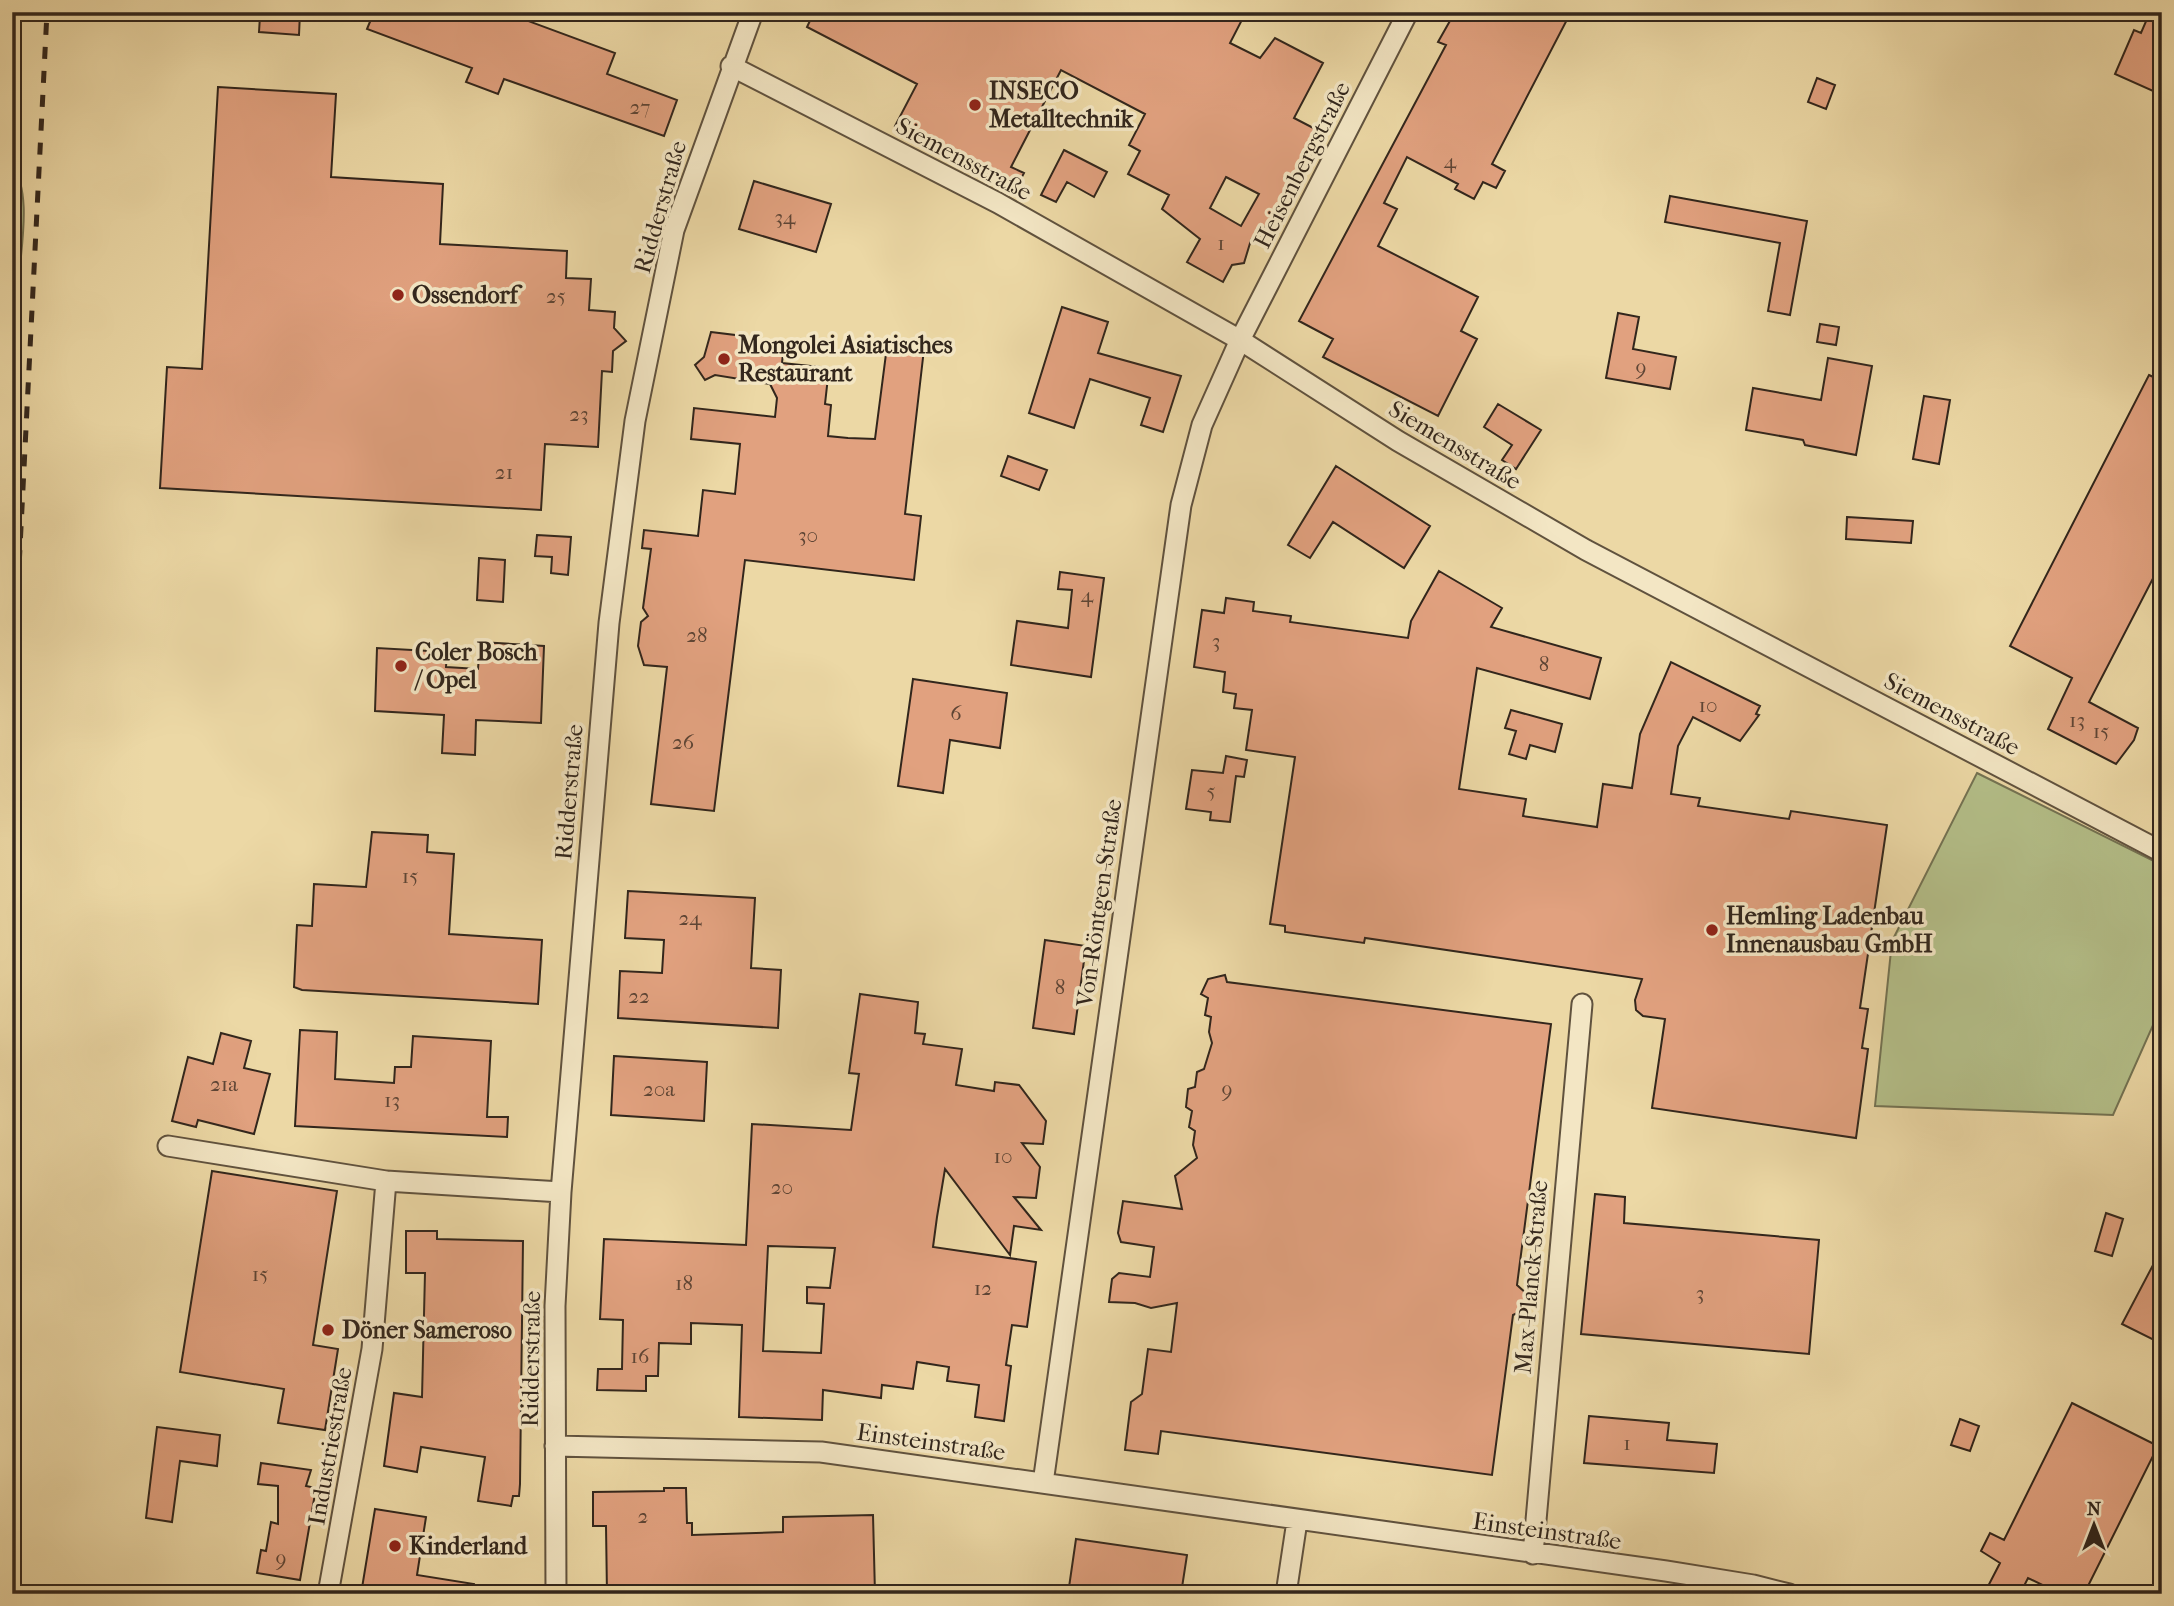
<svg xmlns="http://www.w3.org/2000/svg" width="2174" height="1606" font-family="'IM FELL French Canon',serif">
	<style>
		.green { fill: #b4bf89; stroke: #737252; stroke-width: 2 }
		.building { fill: #e1a17f; stroke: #32261c; stroke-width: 2; fill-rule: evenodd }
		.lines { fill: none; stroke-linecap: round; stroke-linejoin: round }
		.minor-casing { stroke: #60523e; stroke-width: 23 }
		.minor { stroke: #f3e6c4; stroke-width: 19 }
		.rail { stroke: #32261c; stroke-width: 5; stroke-dasharray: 12 12; stroke-linecap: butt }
		.poi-dot { fill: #8f2418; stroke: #f3e6c4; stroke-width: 2.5 }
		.labels { text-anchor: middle; stroke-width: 7; stroke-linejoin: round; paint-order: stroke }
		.number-label { font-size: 21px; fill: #5e4535 }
		.poi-label { font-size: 24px; font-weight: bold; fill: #32261c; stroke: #f3e6c4; text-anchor: start }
		.street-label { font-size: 24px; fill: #32261c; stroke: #f3e6c4 }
	</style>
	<rect width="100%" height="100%" fill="#ecd8a5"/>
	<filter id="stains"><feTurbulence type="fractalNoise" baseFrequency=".00286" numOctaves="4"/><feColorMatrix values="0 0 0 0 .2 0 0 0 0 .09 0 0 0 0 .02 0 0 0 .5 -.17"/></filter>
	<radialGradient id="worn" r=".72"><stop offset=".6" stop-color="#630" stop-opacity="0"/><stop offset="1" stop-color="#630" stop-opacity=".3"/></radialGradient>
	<path class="green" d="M12,164C32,194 21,244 19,279L12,278Z
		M1977,773L2162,865V1005L2113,1115L1875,1106L1892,941Z"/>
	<path class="building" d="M269,12H300L299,35L259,32L260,16H269Z
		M374,12H504L615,53L607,74L677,100L664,136L504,79L498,94L466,82L472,68L367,29Z
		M814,12H1246L1230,43L1260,58L1275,38L1323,63L1294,118L1323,133L1283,208L1278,205L1256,243L1251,240L1244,263L1232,265L1223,282L1187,262L1200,239L1162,209L1169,195L1128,174L1140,151L1129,145L1145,114L1061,70L1011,167L1024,173L1016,188L895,126L917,84L807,27ZM1226,177L1259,194L1241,226L1210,208Z
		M1455,12H1571L1492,164L1505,171L1496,188L1483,182L1474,199L1455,189L1458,184L1407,157L1384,203L1397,209L1378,246L1478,297L1461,331L1477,339L1438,416L1323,357L1333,339L1299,321L1446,45L1438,42Z
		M2150,12H2162V95L2115,74L2134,30L2141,33Z
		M1817,78L1835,85L1826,109L1808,102Z
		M218,87L336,94L331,177L443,184L440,244L567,251L566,278L591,279L589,310L615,312L614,328L626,341L613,351L612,372L602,371L598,447L545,444L541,510L160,488L167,367L202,369Z
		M1064,150L1107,172L1094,197L1067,182L1056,202L1041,195Z
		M754,181L831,204L816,252L739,229Z
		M1670,196L1807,221L1790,315L1768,311L1780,243L1665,222Z
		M1062,307L1108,322L1098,353L1181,376L1163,432L1141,425L1150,398L1090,379L1074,428L1029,413Z
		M1618,313L1639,317L1633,349L1676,357L1670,389L1606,378Z
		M1820,324L1839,327L1836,345L1817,342Z
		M711,332L743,336V340L784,344L782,363L829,368L825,404L831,405L828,436L848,438L875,439L887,346L924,349L905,514L921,516L914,580L745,560L714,811L651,804L667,667L644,665L638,646L641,622L648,616L643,608L651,549L642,548L644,530L698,536L703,490L735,494L740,444L691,439L694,408L775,417L777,398L770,384L715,375L705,380L695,365L704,357Z
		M1828,358L1872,366L1856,455L1805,445L1803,440L1746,430L1753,388L1821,400Z
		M2149,375L2162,381V561L2089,702L2138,728L2134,740L2116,764L2048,729L2072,678L2010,646Z
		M1924,396L1950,400L1939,464L1913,459Z
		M1498,404L1541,430L1516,469L1502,460L1512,445L1484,427Z
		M1008,456L1047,470L1039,490L1001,476Z
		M1336,466L1430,526L1404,568L1333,522L1310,558L1288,545Z
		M1847,517L1913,521L1911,543L1846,539Z
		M537,535L571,537L568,575L551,573L552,557L535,556Z
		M479,558L505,560L503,602L477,600Z
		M1439,571L1502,608L1491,627L1601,658L1590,699L1477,668L1459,789L1526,799L1523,816L1597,827L1603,784L1632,788L1640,734L1671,662L1760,706L1756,714L1759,715L1740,741L1693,717L1678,746L1671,794L1700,798L1698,806L1789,819L1791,811L1887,825L1860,1008L1868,1009L1862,1048L1868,1049L1856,1138L1652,1108L1665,1019L1643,1016L1636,1010L1635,1000L1642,979L1365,938L1364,943L1285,932V926L1270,924L1295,757L1246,750L1252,710L1234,708L1236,694L1223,692L1225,672L1194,667L1202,610L1224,613L1226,598L1254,602L1253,611L1291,616L1290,622L1408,638L1411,621Z
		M1060,572L1104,578L1091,677L1011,665L1017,621L1068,628L1072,590L1058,589Z
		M480,642L544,646L541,723L476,720L475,755L442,753L444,715L375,711L377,648L447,652L446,667L478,669Z
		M913,679L1007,693L1000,748L950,740L943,793L898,786Z
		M1511,710L1562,724L1555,752L1530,745L1526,759L1509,754L1516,731L1505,728Z
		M1226,756L1247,760L1244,777L1236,776L1230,822L1210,820L1211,812L1186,809L1192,770L1223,773Z
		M372,832L428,835L427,852L454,854L449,934L542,940L538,1004L302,990L294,987L297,925L312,926L314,884L366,887Z
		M628,891L755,898L751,968L781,970L778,1028L618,1018L620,971L662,973L664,940L625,938Z
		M1045,940L1086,946L1074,1034L1033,1028Z
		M1225,975L1227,982L1551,1024L1517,1285L1527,1294L1529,1302L1524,1310L1513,1315L1492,1475L1161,1431L1158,1454L1125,1450L1131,1402L1142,1394L1148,1349L1171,1352L1177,1303L1151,1308L1135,1303L1109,1302L1112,1279L1119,1273L1150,1277L1154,1247L1121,1242L1118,1233L1123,1201L1182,1209L1175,1176L1197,1158L1193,1145L1195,1131L1189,1127L1192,1111L1186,1107L1188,1089L1195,1087L1197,1072L1204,1069L1212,1043L1209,1032L1211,1017L1205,1015L1208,998L1201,994L1208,979Z
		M860,994L918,1002L915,1033L925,1034L923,1044L962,1049L956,1085L994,1091L995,1082L1019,1085L1046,1121L1043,1144L1022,1143L1040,1167L1036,1198L1014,1197L1041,1230L1014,1226L1010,1255L945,1169L937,1217L933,1247L1036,1262L1027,1327L1012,1325L1006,1365L1011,1366L1004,1421L975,1417L979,1385L947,1381L949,1367L917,1362L913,1389L882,1385L881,1398L823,1390L822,1420L739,1417L742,1325L691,1323V1344L659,1343L658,1376H646V1391L597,1390L598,1369H622L623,1320L600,1319L604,1239L746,1245L752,1124L851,1130L859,1074L849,1073ZM768,1246L835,1248L830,1288L807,1287V1303L824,1304L821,1353L763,1351Z
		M300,1030L337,1032L335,1079L394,1083L395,1067H411L413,1036L491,1041L487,1117H508L507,1137L295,1126Z
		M221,1033L251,1041L244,1068L270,1074L254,1134L198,1120L196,1127L172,1121L188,1057L213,1064Z
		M614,1056L707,1062L704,1121L611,1115Z
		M212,1171L337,1191L313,1345L338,1349L325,1430L278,1423L284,1389L180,1372Z
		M1595,1194L1625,1197L1624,1223L1819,1240L1809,1354L1581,1334Z
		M2106,1213L2123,1219L2112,1256L2095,1251Z
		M406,1231H437V1239L523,1241L520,1484L519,1496H513L511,1506L478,1501L485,1457L421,1447L417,1472L384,1466L394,1393L422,1397L425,1273H406Z
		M2162,1248V1344L2122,1324Z
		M2072,1403L2158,1446L2084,1594H2061L2028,1578L2020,1594H1984L2000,1563L1981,1551L1990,1533L2004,1540Z
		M1589,1416L1669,1423L1667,1440L1717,1444L1714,1473L1584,1463Z
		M1960,1419L1979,1426L1970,1451L1951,1445Z
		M157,1427L220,1435L217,1466L180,1461L172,1522L146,1518Z
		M261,1463L311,1470L306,1486L316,1488L300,1580L257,1573L261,1550L266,1551L271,1522L278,1524V1486L258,1484Z
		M664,1488H686L687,1523H692V1535L783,1532V1517L873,1515L875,1594H607L606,1526H593V1492L664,1491Z
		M375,1509L426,1517L417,1575L474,1584L473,1594H361Z
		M1076,1539L1187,1555L1181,1594H1068Z"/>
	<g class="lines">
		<g class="minor-casing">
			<path id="minor" d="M731,66L998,203L1240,340L1398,441L1586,550L2162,852
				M168,1146L386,1181
				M555,1446L821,1452L1666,1571L1753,1585L1789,1594
				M1043,1483L1181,505L1202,425L1240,340L1408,12
				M1533,1554L1582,1004
				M328,1594L372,1349L386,1181L561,1192
				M556,1594L555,1306L561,1192L609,623L635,421L674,230L753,12
				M1286,1594L1297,1521"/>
		</g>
		<use href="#minor" class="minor"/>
		<path class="rail" d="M12,706L47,12"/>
	</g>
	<g class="poi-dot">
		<circle cx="975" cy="105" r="7"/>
		<circle cx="398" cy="295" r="7"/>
		<circle cx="724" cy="359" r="7"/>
		<circle cx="401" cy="666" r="7"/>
		<circle cx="1712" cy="930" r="7"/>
		<circle cx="328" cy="1330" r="7"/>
		<circle cx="395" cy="1546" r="7"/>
	</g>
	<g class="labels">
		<g class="number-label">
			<text x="640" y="114">27</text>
			<text x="1450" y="168">4</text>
			<text x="785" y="224">34</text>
			<text x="1221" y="250">1</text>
			<text x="556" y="303">25</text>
			<text x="1641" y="375">9</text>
			<text x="579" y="421">23</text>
			<text x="504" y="479">21</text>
			<text x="808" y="542">30</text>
			<text x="1087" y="602">4</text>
			<text x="697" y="642">28</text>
			<text x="1216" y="648">3</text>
			<text x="1544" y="671">8</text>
			<text x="1708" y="712">10</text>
			<text x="956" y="720">6</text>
			<text x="2077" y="727">13</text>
			<text x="2101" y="738">15</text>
			<text x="683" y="749">26</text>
			<text x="1211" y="798">5</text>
			<text x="410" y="883">15</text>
			<text x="690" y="925">24</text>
			<text x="1060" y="994">8</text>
			<text x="639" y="1003">22</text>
			<text x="224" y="1091">21a</text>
			<text x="659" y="1096">20a</text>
			<text x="1227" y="1097">9</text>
			<text x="392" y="1107">13</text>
			<text x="1003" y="1163">10</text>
			<text x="782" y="1194">20</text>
			<text x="260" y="1281">15</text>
			<text x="684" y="1290">18</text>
			<text x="983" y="1295">12</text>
			<text x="1700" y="1300">3</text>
			<text x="640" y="1363">16</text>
			<text x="1627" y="1450">1</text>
			<text x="643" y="1523">2</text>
			<text x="281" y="1566">9</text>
		</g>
		<g class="poi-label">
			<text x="989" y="99">INSECO<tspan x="989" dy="28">Metalltechnik</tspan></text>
			<text x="412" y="303">Ossendorf</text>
			<text x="738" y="353">Mongolei Asiatisches<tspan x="738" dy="28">Restaurant</tspan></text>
			<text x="415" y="660">Coler Bosch<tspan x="415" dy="28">/ Opel</tspan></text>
			<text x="1726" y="924">Hemling Ladenbau<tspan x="1726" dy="28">Innenausbau GmbH</tspan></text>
			<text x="342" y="1338">Döner Sameroso</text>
			<text x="409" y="1554">Kinderland</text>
		</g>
		<g class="street-label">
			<text transform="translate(964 159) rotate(28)" y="8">Siemensstraße</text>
			<text transform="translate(1302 165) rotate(-63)" y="8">Heisenbergstraße</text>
			<text transform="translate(660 207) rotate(-74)" y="8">Ridderstraße</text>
			<text transform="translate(1455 445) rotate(31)" y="8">Siemensstraße</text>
			<text transform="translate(1952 714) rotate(28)" y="8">Siemensstraße</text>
			<text transform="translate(569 792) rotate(-85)" y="8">Ridderstraße</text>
			<text transform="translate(1099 903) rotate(-82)" y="8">Von-Röntgen-Straße</text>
			<text transform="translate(1531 1277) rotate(-85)" y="8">Max-Planck-Straße</text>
			<text transform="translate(531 1359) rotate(-89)" y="8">Ridderstraße</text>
			<text transform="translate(931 1442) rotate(8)" y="8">Einsteinstraße</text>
			<text transform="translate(330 1446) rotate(-80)" y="8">Industriestraße</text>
			<text transform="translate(1547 1531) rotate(8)" y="8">Einsteinstraße</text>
		</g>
	</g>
	<rect width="2174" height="1606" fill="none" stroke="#ecd8a5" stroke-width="42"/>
	<rect x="14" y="14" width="2146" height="1578" fill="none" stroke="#32261c" stroke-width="3.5"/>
	<rect x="21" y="21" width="2132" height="1564" fill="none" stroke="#32261c" stroke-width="2"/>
	<g transform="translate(2094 1525)" stroke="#f3e6c4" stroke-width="5" paint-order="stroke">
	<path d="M0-5L12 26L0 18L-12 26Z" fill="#32261c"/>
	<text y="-10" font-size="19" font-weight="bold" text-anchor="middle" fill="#32261c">N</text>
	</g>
	<rect width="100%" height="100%" filter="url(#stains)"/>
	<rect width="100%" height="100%" fill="url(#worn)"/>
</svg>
